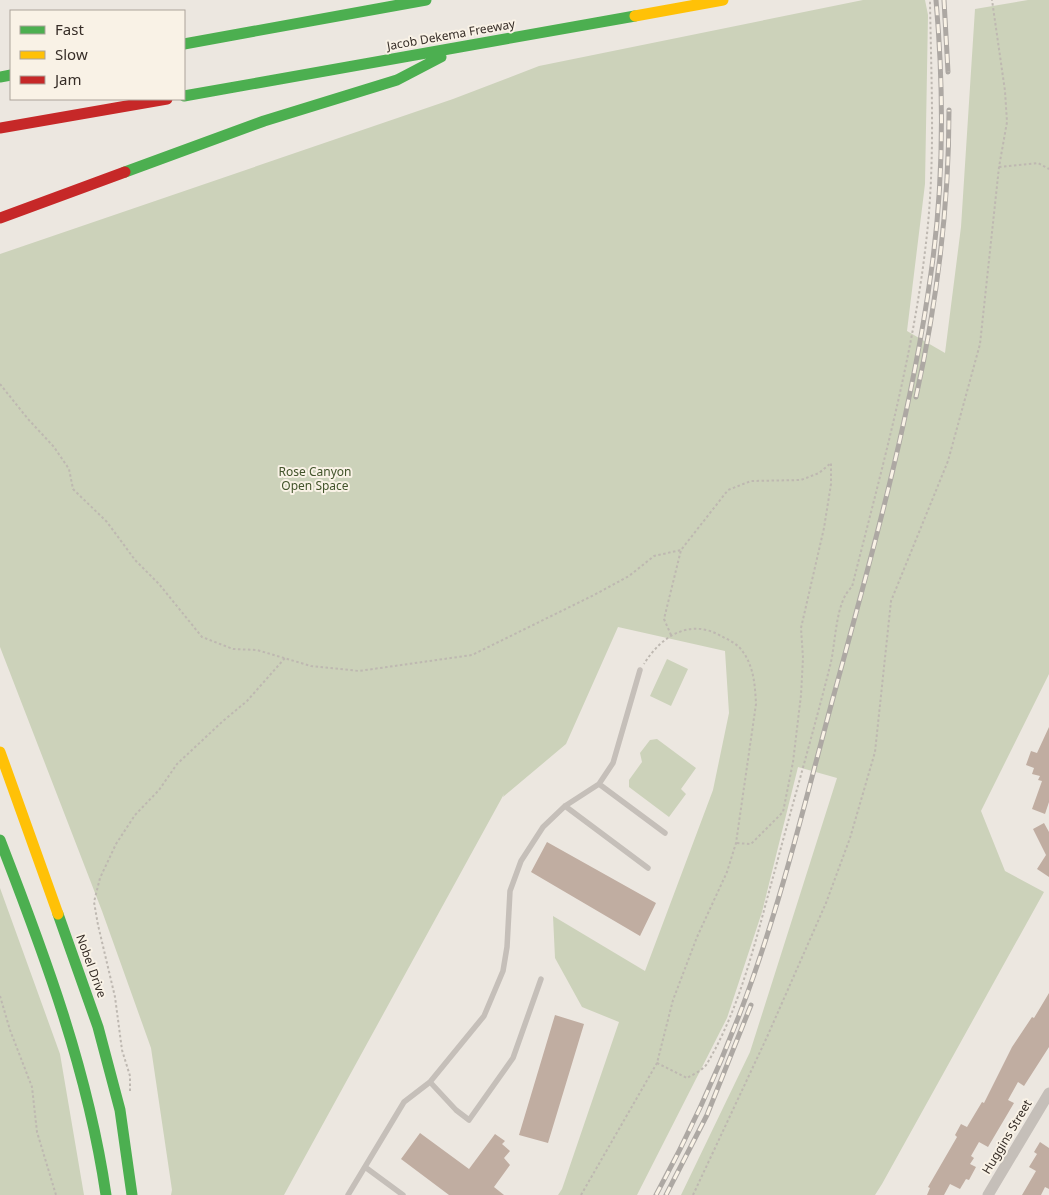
<svg xmlns="http://www.w3.org/2000/svg" width="1049" height="1195" font-family="'Noto Sans',sans-serif">
	<style>
		.green { fill: #ccd2ba }
		.building { fill: #c0ada1 }
		.lines { fill: none; stroke-linecap: round; stroke-linejoin: round }
		.path { stroke: #beb8b1; stroke-width: 2; stroke-dasharray: 2.5 2.5; stroke-linecap: butt }
		.lane { stroke: #c5bfb9; stroke-width: 5.5 }
		.street { stroke: #c5bfb9; stroke-width: 11 }
		.fast { stroke: #4caf50; stroke-width: 11 }
		.slow { stroke: #ffc107; stroke-width: 11 }
		.jam { stroke: #c62828; stroke-width: 11 }
		.rail-casing { stroke: #ada8a3; stroke-width: 5 }
		.rail { stroke: #f9f2e6; stroke-width: 3; stroke-dasharray: 9; stroke-linecap: butt }
		.labels { text-anchor: middle; stroke-width: 4; stroke-linejoin: round; paint-order: stroke }
		.street-label { font-size: 12px; fill: #362d27; stroke: #f9f2e6 }
		.park-label { font-size: 12px; fill: #42542b; stroke: #f9f2e6 }
	</style>
	<rect width="100%" height="100%" fill="#ece7e0"/>
	<path class="green" d="M863,0H925L928,15L925,184L907,331L945,353L961,227L975,9L1028,0H1049V674L981,811L1005,871L1044,892L882,1184L875,1195H681L750,1052L837,778L798,767L762,912L727,1018L637,1195H558L562,1189L619,1022L582,1007L555,958L553,916L645,971L713,790L729,713L725,651L618,627L566,744L503,797L504,794L284,1195H171L172,1190L151,1048L102,911L0,647V254L453,99L539,66Z
		M667,659L688,669L671,706L650,696Z
		M657,739L696,768L681,789L686,794L669,817L629,787V780L642,762L640,753L650,740Z
		M0,888L60,1054L84,1195H0Z"/>
	<path class="building" d="M1049,727V802L1045,814L1032,809L1042,781L1038,780L1040,776L1032,774L1034,768L1026,765L1031,751L1037,753Z
		M1044,823L1049,832V877L1037,869L1046,855L1033,829Z
		M547,842L656,903L640,936L531,872Z
		M1049,993V1047L1024,1086L1018,1082L1008,1100L1014,1103L988,1147L979,1142L971,1156L974,1158L970,1164L976,1167L969,1180L966,1179L960,1189L950,1184L944,1195H927L930,1188L928,1187L957,1137L955,1135L961,1124L967,1127L982,1102L984,1103L1012,1047L1032,1017L1034,1018Z
		M555,1015L584,1024L548,1143L519,1135Z
		M420,1133L469,1169L495,1134L505,1141L502,1144L510,1151L504,1158L510,1165L494,1187L504,1195H449L401,1159Z
		M1040,1142L1049,1148V1189L1045,1187L1041,1195H1022L1036,1171L1029,1167L1037,1154L1034,1152Z"/>
	<g class="lines">
		<path class="path" d="M999,167L1038,163L1049,169
			M0,384L28,419L54,447L69,469L73,489L107,522L135,560L159,584L202,637L233,649L257,650L311,666L359,671L472,655L594,595L629,576L654,556L681,550
			M671,635L664,619L681,550L728,490L751,481L801,480L819,473L831,463V484L824,528L801,628L803,658L801,695L793,762L783,812L751,844L736,843
			M0,996L10,1030L32,1087L37,1132L56,1195
			M657,1063L687,1078C694,1074 705,1069 708,1062C742,1004 757,934 775,870C793,802 813,734 830,666C836,644 835,601 852,587C882,467 916,348 928,224C935,149 931,75 930,0
			M130,1091V1076L122,1050L115,997L98,925L94,902L100,878L116,844L135,815L159,790L177,764L223,721L247,701L285,658
			M581,1195L657,1063L673,1000L697,937L727,872L736,843L756,704C755,686 754,667 743,652C738,644 729,640 721,636C690,618 661,636 644,664
			M693,1195L767,1037L826,903L850,838L875,752L891,601L948,461L980,344L999,167L1007,122L1005,91L992,0"/>
		<path class="lane" d="M599,784L665,833
			M565,806L648,868
			M430,1082L456,1110L469,1120L513,1058L541,979
			M365,1167L403,1195
			M348,1195L404,1102L430,1082L484,1016L503,971L507,947L510,891L521,861L543,827L565,806L599,784L613,763L640,670"/>
		<path class="street" d="M988,1195L1049,1093"/>
		<path class="fast" d="M184,44L426,0
			M0,77L11,75
			M184,96L635,16
			M125,172L264,121L397,80L441,57
			M0,840C45,956 88,1071 106,1195
			M58,914L98,1027L120,1110L132,1195"/>
		<path class="slow" d="M635,16L723,0
			M0,752L58,914"/>
		<path class="jam" d="M0,128L167,99
			M0,218L125,172"/>
		<g class="rail-casing">
			<path id="rail" d="M944,0L948,72
				M916,397C937,302 949,207 949,110
				M656,1195C691,1131 721,1065 746,997C782,899 806,798 833,698C871,558 911,417 931,273C944,183 944,91 936,0
				M666,1195L707,1115L751,1005"/>
		</g>
		<use href="#rail" class="rail"/>
	</g>
	<g class="labels">
		<g class="street-label">
			<text transform="translate(451 35) rotate(-10)" y="4">Jacob Dekema Freeway</text>
			<text transform="translate(91 966) rotate(70)" y="4">Nobel Drive</text>
			<text transform="translate(1007 1137) rotate(-59)" y="4">Huggins Street</text>
		</g>
		<g class="park-label">
			<text x="315" y="476">Rose Canyon<tspan x="315" dy="14">Open Space</tspan></text>
		</g>
	</g>
	<rect x="10" y="10" width="175" height="90" fill="#f9f2e6" stroke="#aba39a"/>
	<rect x="20" y="26" width="25" height="8" fill="#4caf50" stroke="#aba39a"/>
	<text x="55" y="35" font-size="15" fill="#362d27">Fast</text>
	<rect x="20" y="51" width="25" height="8" fill="#ffc107" stroke="#aba39a"/>
	<text x="55" y="60" font-size="15" fill="#362d27">Slow</text>
	<rect x="20" y="76" width="25" height="8" fill="#c62828" stroke="#aba39a"/>
	<text x="55" y="85" font-size="15" fill="#362d27">Jam</text>
</svg>
